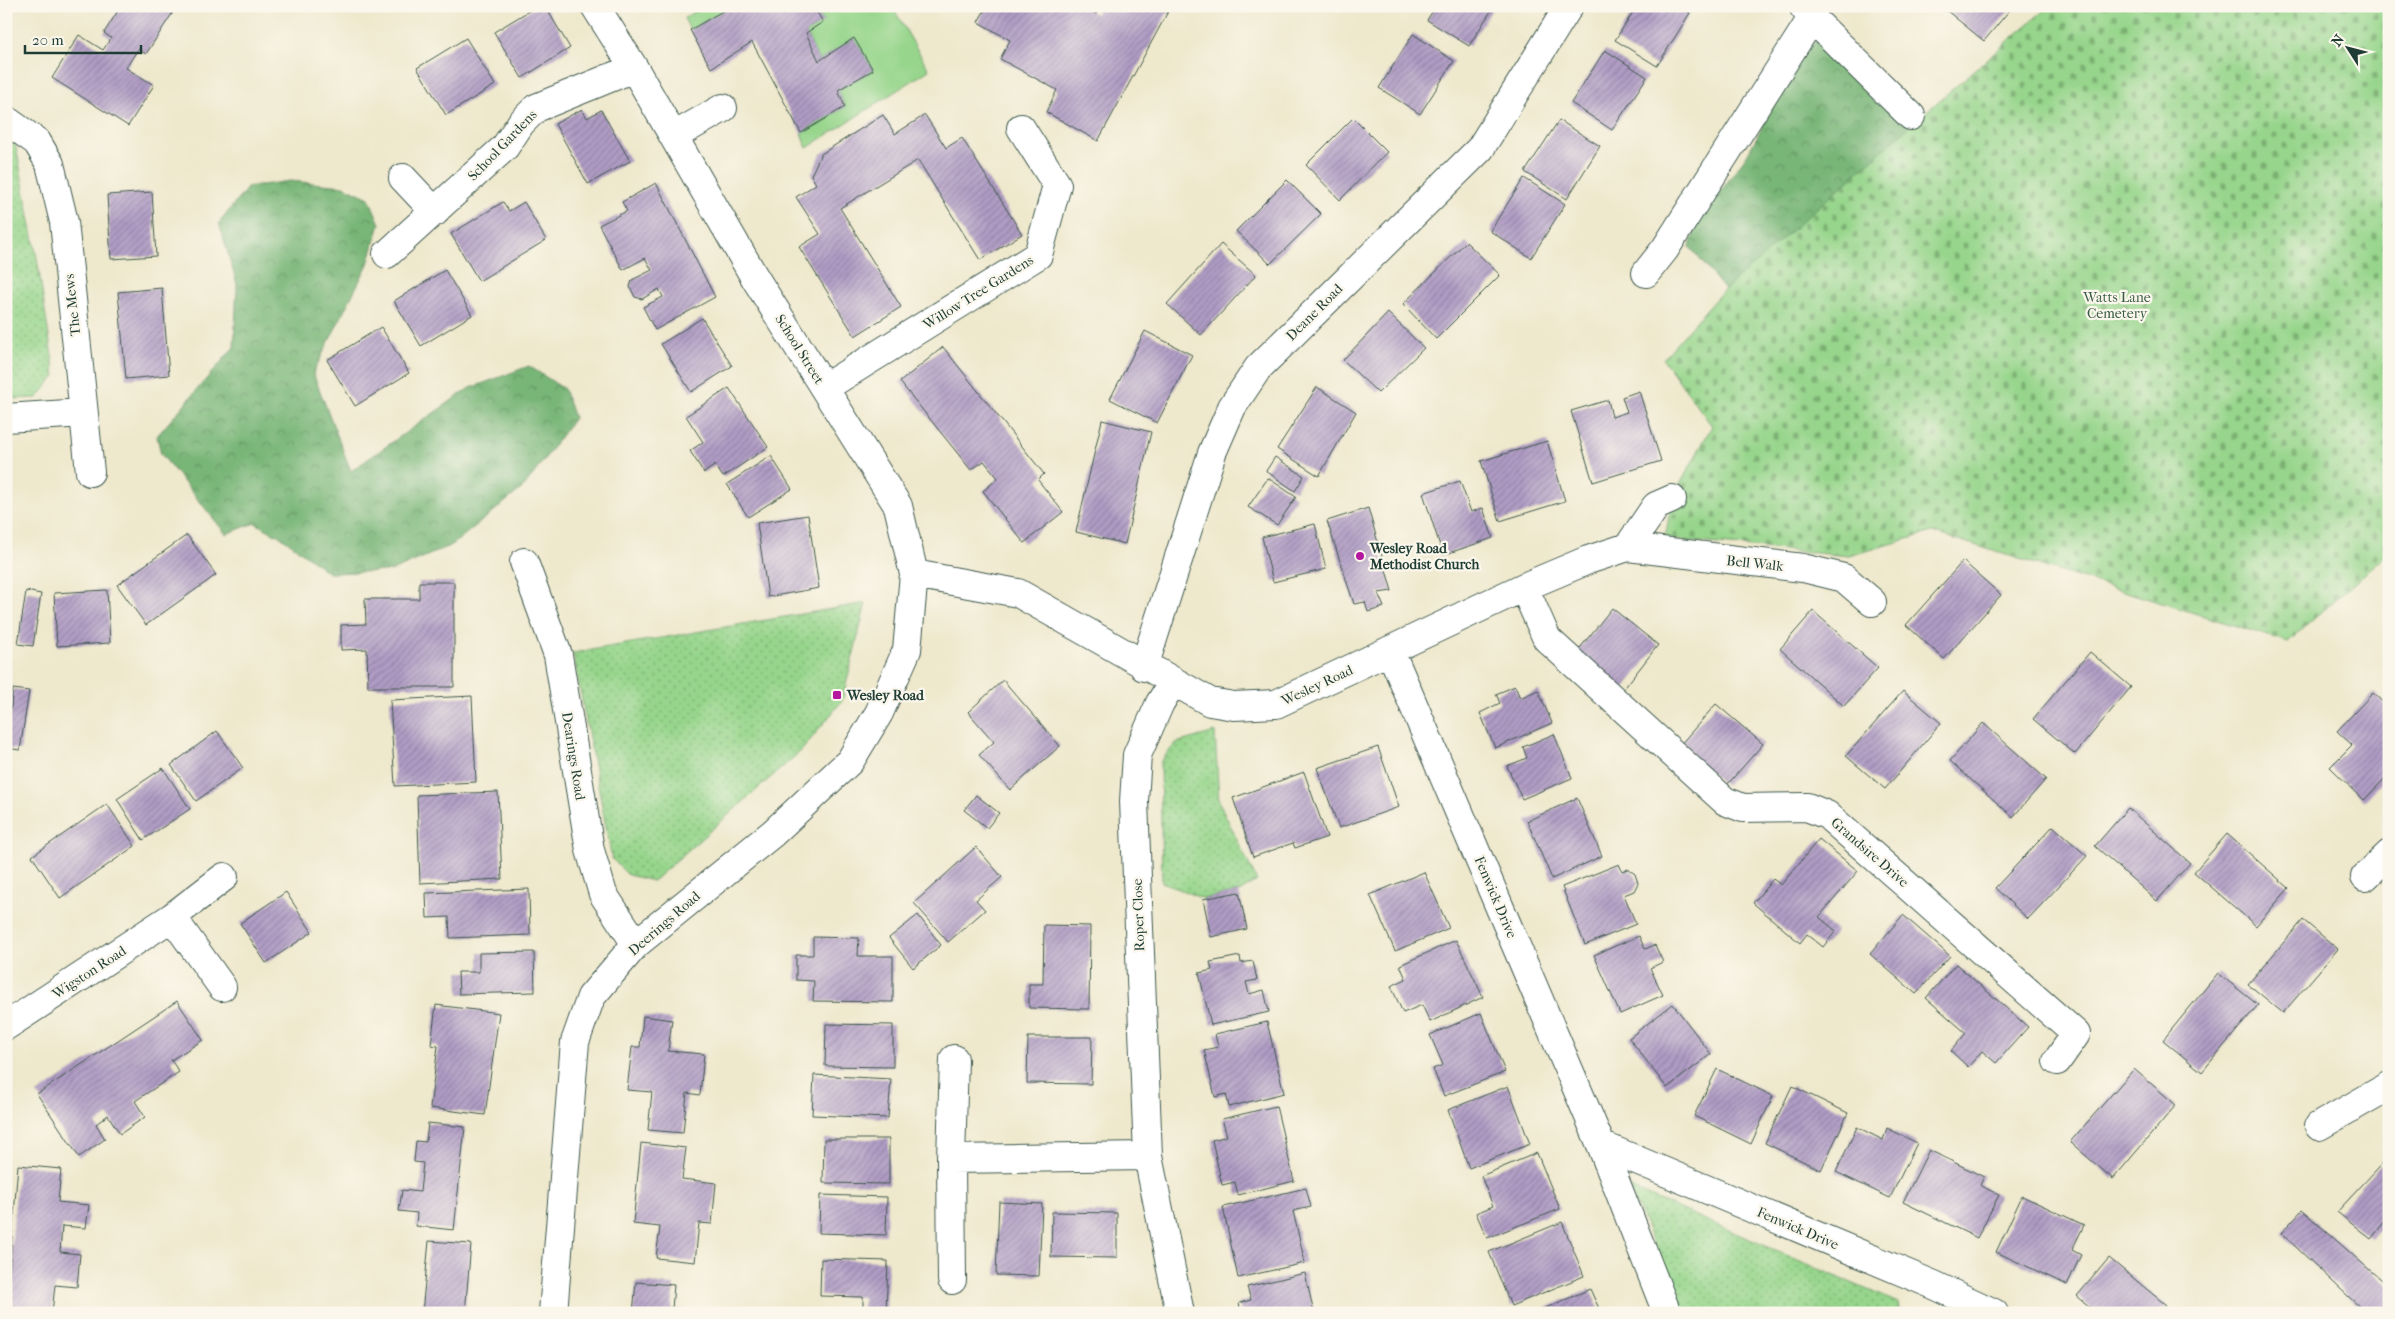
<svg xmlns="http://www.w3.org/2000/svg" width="2395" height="1319" font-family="'IM FELL French Canon',serif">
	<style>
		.grass { fill: url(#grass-dots); stroke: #5a8960 }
		.forest { fill: url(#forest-crowns); stroke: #4c7a56 }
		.cemetery { fill: url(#cemetery-stones); stroke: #5a8960 }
		.garden { fill: #96d58b; stroke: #5a8960 }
		.building { fill: url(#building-hatch) }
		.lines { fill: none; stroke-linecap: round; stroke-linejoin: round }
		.minor-casing { stroke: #3e574b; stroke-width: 30 }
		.minor { stroke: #fff; stroke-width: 28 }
		.poi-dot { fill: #b5179e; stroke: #fbf7ec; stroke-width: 2 }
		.labels { text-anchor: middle; stroke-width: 4.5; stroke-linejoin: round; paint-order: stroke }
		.street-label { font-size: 14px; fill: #1f3d34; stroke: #fbf7ec }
		.park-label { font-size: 14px; fill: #375b45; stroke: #fbf7ec }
		.poi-label { font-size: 14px; font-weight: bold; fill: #1f3d34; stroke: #fbf7ec; text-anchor: start }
	</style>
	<defs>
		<pattern id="grass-dots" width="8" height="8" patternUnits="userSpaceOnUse" patternTransform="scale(1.25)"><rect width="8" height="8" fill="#96d58b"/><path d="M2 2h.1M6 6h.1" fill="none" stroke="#7aae72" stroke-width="1.8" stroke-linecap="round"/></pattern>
		<pattern id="forest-crowns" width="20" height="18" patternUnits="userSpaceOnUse" patternTransform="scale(1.25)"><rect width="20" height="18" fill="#78b677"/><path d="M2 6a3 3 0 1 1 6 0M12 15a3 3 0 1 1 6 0" fill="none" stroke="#629562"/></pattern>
		<pattern id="cemetery-stones" width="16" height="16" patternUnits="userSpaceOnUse" patternTransform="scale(1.25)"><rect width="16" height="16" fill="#96d58b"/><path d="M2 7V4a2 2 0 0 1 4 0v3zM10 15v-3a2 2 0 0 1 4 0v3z" fill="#7aae72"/></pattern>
		<pattern id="building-hatch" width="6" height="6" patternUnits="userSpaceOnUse" patternTransform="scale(1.25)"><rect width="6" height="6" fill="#b09cc5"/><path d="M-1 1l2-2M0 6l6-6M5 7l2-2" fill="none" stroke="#8f80a1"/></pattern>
	</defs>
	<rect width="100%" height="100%" fill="#fbf7ec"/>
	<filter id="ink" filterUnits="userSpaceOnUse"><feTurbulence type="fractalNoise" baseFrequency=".02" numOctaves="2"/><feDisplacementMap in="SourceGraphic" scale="10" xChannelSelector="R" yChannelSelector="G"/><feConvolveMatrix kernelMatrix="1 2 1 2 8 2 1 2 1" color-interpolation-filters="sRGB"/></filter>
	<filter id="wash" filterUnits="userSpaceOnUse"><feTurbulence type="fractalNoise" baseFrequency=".0096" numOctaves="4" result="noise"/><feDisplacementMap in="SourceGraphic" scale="20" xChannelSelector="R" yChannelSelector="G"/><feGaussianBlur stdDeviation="1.12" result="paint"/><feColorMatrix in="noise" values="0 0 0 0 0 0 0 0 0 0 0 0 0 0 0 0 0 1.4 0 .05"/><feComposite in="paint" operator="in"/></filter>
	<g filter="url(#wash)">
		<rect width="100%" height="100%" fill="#eee8cc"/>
		<path class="grass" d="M6,136L15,141L37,258L55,376L37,398L6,399Z
			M866,603L842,701L802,750L653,881L628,875L612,859L573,653Z
			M1215,732L1219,802L1257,881L1239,892L1203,899L1162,882L1160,762L1176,743Z
			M1629,1187L1898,1303L1899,1310L1896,1313H1683Z"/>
		<path class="forest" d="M1819,38L1913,123L1725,290L1690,247L1696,225L1747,155L1801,54Z
			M290,181L344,186L369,198L380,224L368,264L313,373L351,471L468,389L529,366L564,389L574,418L525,486L452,545L392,571L329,573L283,538L255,523L226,534L161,454L157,436L234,347L237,284L219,223L248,187Z"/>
		<path class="cemetery" d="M2049,6H2389V552L2288,642L1932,532L1849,556L1665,539L1672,499L1712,426L1663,359L1718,296L1913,123Z"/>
		<path class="garden" d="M704,6H731L690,30L684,18Z
			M813,6H892L929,70L807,148L801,133L845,107L838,90L873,70L854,38L819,61L806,33L823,22Z"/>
		<g id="blocks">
			<path class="building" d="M121,6H177L146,54L138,49L126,68L154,85L128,126L52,78L79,35L103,50L111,38L104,33Z
				M537,6H545L570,48L522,78L494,32Z
				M647,6H658L650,11Z
				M731,6H813L823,22L806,33L819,61L854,38L873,70L838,90L845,107L801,133L752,42L711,68L690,30Z
				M987,6H1082L1096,14L1100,6H1171L1098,141L1046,112L1057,90L1000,59L1010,40L978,22Z
				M1436,6H1494L1469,46L1427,20Z
				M1637,6H1679L1690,13L1657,66L1615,40Z
				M1941,6H2013L1984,41Z
				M1413,34L1454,61L1420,114L1379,88Z
				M466,38L495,85L446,115L417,68Z
				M1605,50L1647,77L1612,130L1571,103Z
				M582,109L587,118L601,110L630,161L588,184L555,124Z
				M883,115L895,134L925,115L946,148L962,138L1022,234L980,260L918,160L840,208L901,307L855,336L799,247L820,234L796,197L816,184L811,175L821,154Z
				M1353,118L1387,152L1340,200L1306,165Z
				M1559,120L1600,146L1567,199L1525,172Z
				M1524,178L1565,204L1531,258L1490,231Z
				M1287,180L1321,214L1270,264L1236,231Z
				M656,183L715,297L655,330L643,307L663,297L659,289L642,299L635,297L630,287L632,280L652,270L645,258L623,270L599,225L627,211L622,202Z
				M152,192L156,256L111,259L107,195Z
				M503,202L509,211L524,202L546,240L479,281L451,234Z
				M1466,242L1500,275L1436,339L1403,304Z
				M1221,244L1256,275L1201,335L1167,304Z
				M445,270L472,315L421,346L394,301Z
				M162,288L169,375L126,379L118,292Z
				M1388,313L1424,348L1378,393L1343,360Z
				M702,318L732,366L691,392L661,344Z
				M381,327L409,373L355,406L327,360Z
				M1145,331L1192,355L1157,423L1110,399Z
				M943,347L1044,474L1038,480L1063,512L1024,543L983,491L998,478L984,461L971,470L900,382Z
				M1317,387L1356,412L1319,476L1277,449Z
				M729,388L768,447L723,477L715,465L704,473L690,451L703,442L686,416Z
				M1639,391L1661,461L1593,482L1571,411L1608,400L1612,417L1627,412L1622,397Z
				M1102,420L1151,432L1125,544L1076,532Z
				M1547,441L1565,501L1500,521L1481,461Z
				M771,456L792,489L748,517L727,484Z
				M1275,457L1304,476L1295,491L1266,471Z
				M1268,478L1296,497L1277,525L1248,507Z
				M1460,481L1471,512L1483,508L1493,538L1443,555L1423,493Z
				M1368,508L1392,591L1378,593L1384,607L1368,612L1365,602L1354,604L1327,521Z
				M808,515L819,588L768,597L757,523Z
				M1315,524L1326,569L1273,582L1262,537Z
				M187,535L216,575L146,625L117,585Z
				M1963,561L2001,595L1944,659L1906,625Z
				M419,582H454V687H368L367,649L341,650V625L366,624L365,599H419Z
				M107,590L110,643L57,646L54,593Z
				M26,591L41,594L33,646L18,644Z
				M1612,608L1658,645L1619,695L1572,658Z
				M1813,611L1878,668L1844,706L1780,649Z
				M2090,652L2131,687L2075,754L2033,719Z
				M1003,680L1060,746L1010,790L979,755L994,742L968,712Z
				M1515,686L1520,698L1538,690L1552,723L1495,748L1480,713L1500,703L1496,694Z
				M13,689L29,691L20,750L6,748Z
				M1903,691L1941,723L1885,789L1846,756Z
				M2373,693L2386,705L2389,702V774L2364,800L2330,767L2352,745L2337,731Z
				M472,696L476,782L395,786L390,700Z
				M1716,704L1763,744L1726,786L1679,746Z
				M1983,723L2046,779L2013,817L1950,761Z
				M217,731L243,768L196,801L171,765Z
				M1554,734L1572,778L1522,799L1507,766L1527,758L1523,747Z
				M1378,747L1399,807L1339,828L1317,768Z
				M163,768L190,809L143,840L117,799Z
				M1304,772L1327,837L1295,848L1293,843L1253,857L1233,798Z
				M498,792L502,879L420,883L417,795Z
				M976,795L999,813L987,828L964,810Z
				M1577,798L1602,856L1552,879L1527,821Z
				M107,804L135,846L60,898L32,856Z
				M2128,808L2190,863L2157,901L2095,846Z
				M2053,826L2087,856L2028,919L1995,888Z
				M2227,834L2289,888L2256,926L2194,872Z
				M1819,839L1858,871L1819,917L1836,931L1823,947L1807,934L1800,943L1753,903L1773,879L1781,885Z
				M976,847L1002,877L976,900L985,910L948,942L914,903Z
				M1619,864L1622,871L1628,869L1635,874L1638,883L1634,891L1624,895L1636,924L1585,945L1562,887Z
				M1424,872L1449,928L1395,951L1370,895Z
				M529,889L530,935L450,938L449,917L427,918L426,893Z
				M286,892L312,932L266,963L240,923Z
				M1239,892L1247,929L1211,937L1203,899Z
				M918,915L941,945L913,968L889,938Z
				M1903,915L1950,956L1916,994L1870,954Z
				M2303,920L2338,949L2283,1013L2248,984Z
				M1044,925L1090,926L1089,1009L1029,1008V984H1043Z
				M1639,936L1645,949L1655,945L1663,962L1650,968L1663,995L1620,1014L1594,955Z
				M813,937L859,938L858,956H893V1002L813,1001L814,981L796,980V955H813Z
				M1456,940L1483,997L1430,1022L1422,1005L1403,1013L1391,986L1406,979L1400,965Z
				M534,952L535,992L459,994L458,972H479V953Z
				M1240,956L1241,963L1253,961L1257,980L1246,982L1249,994L1264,990L1269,1012L1211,1025L1199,973L1212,970L1210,962Z
				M1956,964L2028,1027L1996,1063L1982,1051L1968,1067L1951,1051L1966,1033L1926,998Z
				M2218,973L2258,1005L2202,1072L2163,1040Z
				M177,1001L203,1040L171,1060L179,1072L135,1101L145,1117L120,1134L108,1115L96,1124L105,1139L79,1157L37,1094Z
				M1673,1004L1711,1054L1667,1088L1629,1038Z
				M436,1005L499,1013L485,1115L430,1108L438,1046L431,1045Z
				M1481,1013L1505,1072L1444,1096L1433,1069L1443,1065L1430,1035Z
				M643,1016L672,1020L668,1051L704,1054L700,1095L687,1093L683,1133L648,1130L652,1092L627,1090L632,1047H640Z
				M1267,1022L1284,1093L1229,1107L1226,1094L1215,1097L1204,1050L1218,1047L1215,1034Z
				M826,1024L893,1025V1067L825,1066Z
				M1028,1037H1092L1091,1084L1027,1083Z
				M1717,1069L1773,1096L1751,1144L1694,1116Z
				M2134,1069L2176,1105L2113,1179L2070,1142Z
				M814,1075L891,1079L888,1118L812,1115Z
				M1508,1086L1530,1144L1469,1168L1448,1110Z
				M1792,1086L1848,1113L1821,1170L1765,1143Z
				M1276,1106L1294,1181L1238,1195L1235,1182L1222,1185L1212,1140L1227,1136L1222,1119Z
				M428,1123L465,1127L454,1230L416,1226L417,1213L399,1211L402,1190L420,1192L423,1163L414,1162L416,1141L426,1142Z
				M1857,1127L1883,1140L1887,1128L1917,1143L1890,1198L1836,1172Z
				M824,1139H889V1184L823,1183Z
				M641,1143L686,1148L682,1179L716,1183L712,1224L699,1223L695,1262L656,1258L660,1227L633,1224Z
				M1929,1150L1984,1177L1980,1185L1999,1195L1977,1238L1903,1202Z
				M1537,1153L1560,1209L1487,1238L1476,1213L1493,1206L1481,1176Z
				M2389,1156V1216L2371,1239L2337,1212Z
				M18,1165L61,1169L58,1202L89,1205L86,1228L62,1226L60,1252L80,1254L77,1287L55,1285L52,1313H6Z
				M1306,1188L1311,1207L1293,1211L1305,1263L1238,1278L1223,1207Z
				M820,1195L887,1197L886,1235L819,1233Z
				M2022,1196L2084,1225L2072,1250L2081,1255L2067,1285L1996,1252Z
				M999,1202L1042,1204L1039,1276L996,1275Z
				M2302,1210L2389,1287V1313H2366L2281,1233Z
				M1052,1212L1117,1213V1258L1051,1257Z
				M1562,1222L1584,1276L1511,1306L1489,1252Z
				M429,1241L471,1244L465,1313H422Z
				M2109,1258L2166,1305L2160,1313H2097L2077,1296Z
				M821,1259L888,1261L886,1313H863V1297L820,1296Z
				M1305,1273L1314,1313H1241L1239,1303L1251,1300L1247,1287Z
				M636,1282L674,1285L672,1309L685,1310V1313H633Z
				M1590,1289L1601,1313H1534Z"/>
		</g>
	</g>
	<g filter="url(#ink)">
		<use href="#blocks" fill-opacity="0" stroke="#3e574b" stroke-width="1"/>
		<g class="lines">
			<g class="minor-casing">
				<path id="minor" d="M1803,6L1812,18L1911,116
					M6,120L37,142L50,164L64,222L90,472
					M674,136L723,108
					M403,178L435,212
					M387,254L505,147L521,123L536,108L634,68
					M1646,273L1665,249L1812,18
					M824,388L1038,255L1057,185L1021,128
					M6,418L83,413
					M1628,547L1803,568L1844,578L1872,602
					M524,562L558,655L590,850L603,894L636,944
					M914,574L1018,593L1210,702L1234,706L1276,704L1524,587L1588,560L1628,547L1656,506L1672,499
					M1524,587L1547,639L1725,801L1743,808L1807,807L1827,815L2076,1034L2057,1061
					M1390,650L1601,1145L1934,1285L1994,1313
					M1144,667L1212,453L1232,407L1258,368L1480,149L1569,6
					M1173,682L1160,703L1137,755L1134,801L1148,1156L1180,1313
					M2365,877L2389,854
					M172,917L222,987
					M6,1026L172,917L224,877
					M2319,1126L2389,1086
					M1601,1145L1667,1313
					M951,1159L954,1059
					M952,1280L951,1159L1148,1156
					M553,1313L575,1042L591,997L636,944L773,833L850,761L879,713L907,650L914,574L898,506L755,278L634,68L595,6"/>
			</g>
			<use href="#minor" class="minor"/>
		</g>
	</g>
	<g class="poi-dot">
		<circle cx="1360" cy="556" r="5"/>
		<rect x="832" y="690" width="10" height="10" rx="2.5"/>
	</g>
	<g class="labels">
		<g class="street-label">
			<text transform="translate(502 145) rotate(-46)" y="5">School Gardens</text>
			<text transform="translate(978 292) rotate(-32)" y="5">Willow Tree Gardens</text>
			<text transform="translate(72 305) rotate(-96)" y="5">The Mews</text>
			<text transform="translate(1314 312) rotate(-45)" y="5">Deane Road</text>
			<text transform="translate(800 349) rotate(58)" y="5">School Street</text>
			<text transform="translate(1755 563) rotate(6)" y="5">Bell Walk</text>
			<text transform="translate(1317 685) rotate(-25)" y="5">Wesley Road</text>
			<text transform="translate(574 756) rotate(81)" y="5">Dearings Road</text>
			<text transform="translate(1870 852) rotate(41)" y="5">Grandsire Drive</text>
			<text transform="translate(1496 897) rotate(67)" y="5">Fenwick Drive</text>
			<text transform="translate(1138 915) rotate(-92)" y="5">Roper Close</text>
			<text transform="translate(664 923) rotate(-41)" y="5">Deerings Road</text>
			<text transform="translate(89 972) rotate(-33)" y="5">Wigston Road</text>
			<text transform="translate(1798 1228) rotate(23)" y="5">Fenwick Drive</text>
		</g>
		<g class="park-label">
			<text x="2117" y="302">Watts Lane<tspan x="2117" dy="16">Cemetery</tspan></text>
		</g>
		<g class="poi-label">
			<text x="1370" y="553">Wesley Road<tspan x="1370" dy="16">Methodist Church</tspan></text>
			<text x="847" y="700">Wesley Road</text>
		</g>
	</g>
	<rect width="2395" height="1319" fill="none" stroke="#fbf7ec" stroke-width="25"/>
	<g transform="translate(2348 48) rotate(306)" stroke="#fbf7ec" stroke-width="4" paint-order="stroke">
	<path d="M0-4L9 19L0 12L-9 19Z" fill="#1f3d34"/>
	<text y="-8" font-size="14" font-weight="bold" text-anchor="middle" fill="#1f3d34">N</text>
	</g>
	<path d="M25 45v8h116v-8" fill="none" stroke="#1f3d34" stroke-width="2.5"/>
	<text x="32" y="45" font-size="15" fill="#1f3d34" stroke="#fbf7ec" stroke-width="4" paint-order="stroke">20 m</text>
</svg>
